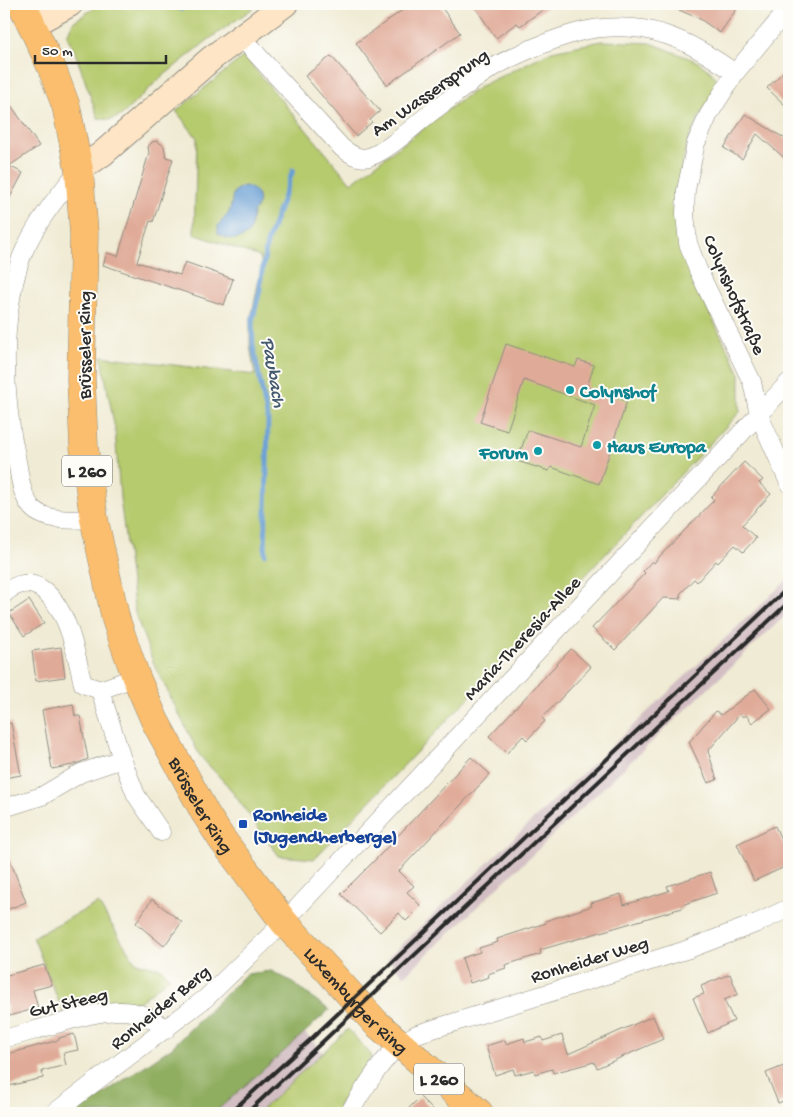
<svg xmlns="http://www.w3.org/2000/svg" width="793" height="1117" font-family="'Gochi Hand',sans-serif">
	<style>
		.industrial { fill: #d2bec3 }
		.green { fill: #b6ca6e; stroke: #707a4c }
		.forest { fill: #90ae61; stroke: #5e6c46 }
		.water { fill: #679ed4; stroke: #496480 }
		.lines { fill: none; stroke-linecap: round; stroke-linejoin: round }
		.stream { stroke: #679ed4; stroke-width: 5 }
		.building { fill: #e0aa98 }
		.street-casing { stroke: #8e8b80; stroke-width: 19 }
		.secondary-casing { stroke: #8e8b80; stroke-width: 27 }
		.primary-casing { stroke: #8e8b80; stroke-width: 29 }
		.street { stroke: #fff; stroke-width: 18 }
		.secondary { stroke: #fde5c5; stroke-width: 25 }
		.primary { stroke: #fabe6e; stroke-width: 28 }
		.rail { stroke: #2b2b2b; stroke-width: 4 }
		.culture-dot { fill: #0f9aa8; stroke: #fdfcf7; stroke-width: 2 }
		.transit-dot { fill: #1a4fb4; stroke: #fdfcf7; stroke-width: 2 }
		.labels { text-anchor: middle; stroke-width: 4; stroke-linejoin: round; paint-order: stroke }
		.shield { fill: #fdfcf7; stroke: #6a6a68; stroke-width: 1 }
		.shield-label { font-size: 18px; font-weight: bold; fill: #2b2b2b }
		.street-label { font-size: 19px; fill: #2b2b2b; stroke: #fdfcf7 }
		.culture-label { font-size: 19px; font-weight: bold; fill: #0d838f; stroke: #fdfcf7; text-anchor: start }
		.transit-label { font-size: 19px; font-weight: bold; fill: #164399; stroke: #fdfcf7; text-anchor: start }
		.water-label { font-size: 20px; font-style: italic; fill: #43596f; stroke: #fdfcf7 }
	</style>
	<rect width="100%" height="100%" fill="#fdfcf7"/>
	<filter id="ink" filterUnits="userSpaceOnUse"><feTurbulence type="fractalNoise" baseFrequency=".02" numOctaves="2"/><feDisplacementMap in="SourceGraphic" scale="10" xChannelSelector="R" yChannelSelector="G"/><feConvolveMatrix kernelMatrix="1 2 1 2 8 2 1 2 1" color-interpolation-filters="sRGB"/></filter>
	<filter id="wash" filterUnits="userSpaceOnUse"><feTurbulence type="fractalNoise" baseFrequency=".0096" numOctaves="4" result="noise"/><feDisplacementMap in="SourceGraphic" scale="20" xChannelSelector="R" yChannelSelector="G"/><feGaussianBlur stdDeviation="1.12" result="paint"/><feColorMatrix in="noise" values="0 0 0 0 0 0 0 0 0 0 0 0 0 0 0 0 0 1.4 0 .05"/><feComposite in="paint" operator="in"/></filter>
	<g filter="url(#wash)">
		<rect width="100%" height="100%" fill="#f0ebd4"/>
		<path class="industrial" d="M789,578V612L404,976L387,958Z
			M305,1033L323,1052L258,1113H214Z"/>
		<path class="green" d="M100,4H259L208,40L158,80L121,116L110,120L98,118L75,52L67,36L73,22Z
			M602,41L651,43L696,61L710,71L720,83L702,112L690,135L684,155L677,201L678,229L683,256L702,298L740,374V412L532,632L314,859L279,856L228,786L200,756L153,662L135,613L120,498L115,429L101,356L255,375L250,346V322L262,265L260,257L194,234L197,138L176,111L244,56L351,183L461,100L481,86L552,51Z
			M98,903L135,962L160,968L170,977L138,1003L116,1001L64,1015L33,937Z
			M348,1029L372,1056L339,1104L337,1113H258Z"/>
		<path class="forest" d="M271,971L289,980L329,1010L290,1046L214,1113H75L171,1048L246,974Z"/>
		<path class="water" d="M245,186C255,188 262,197 257,207C254,213 255,208 253,214C252,220 251,227 249,233C238,242 230,240 218,234V226C221,221 225,218 228,214C235,201 227,190 245,186Z"/>
		<g class="lines">
			<path class="stream" d="M181,9L189,4
				M265,554L268,420L253,346L252,322L260,290V283L267,243L293,170"/>
		</g>
		<g id="blocks">
			<path class="building" d="M411,4H439L460,33L387,85L356,43Z
				M473,4H551L520,26L517,23L496,38Z
				M665,4H740L720,33L700,19Z
				M331,56L380,111L370,120L372,122L356,136L305,76Z
				M789,66V109L767,88Z
				M4,95L39,146L9,166L23,173L4,209Z
				M745,114L789,141V162L757,134L742,159L724,148Z
				M157,141L164,146L166,157L173,159L153,222L150,221L137,262L180,275L185,262L233,279L224,305L103,265L107,253L118,256L149,153L148,147L152,142Z
				M506,344L575,367L578,360L594,365L587,387L627,401L599,484L551,467L549,471L517,461L528,430L581,447L595,405L524,380L507,431L480,422Z
				M744,462L763,480L759,483L771,494L742,525L756,538L743,552L735,545L718,563L716,561L697,582L694,579L680,594L681,599L663,598L615,650L592,628L645,573L643,571L652,561L654,563L660,556L714,500L711,497Z
				M29,600L44,623L24,636L9,613Z
				M61,647L65,677L36,681L32,651Z
				M571,649L591,667L542,718L545,721L527,740L523,736L507,753L489,736Z
				M755,689L771,709L752,723L746,715L743,717L740,714L708,751L717,780L708,783L689,742L716,711L721,715Z
				M73,704L75,716H80L88,759L73,765L52,769L42,710Z
				M11,723L21,775L4,778V724Z
				M471,757L490,774L399,871L414,886L407,892L421,906L406,921L399,913L380,932L341,894L382,853Z
				M775,826L789,857V865L754,881L737,844Z
				M5,847L26,902L4,911V848Z
				M710,872L717,893L682,905L683,908L675,910L540,950L541,954L505,965L506,968L488,974L489,977L470,983L462,958L480,952L479,948L498,942L497,939L546,923L545,921L592,906L591,903L621,894L624,905L669,891L667,886Z
				M152,899L182,922L164,946L136,923Z
				M44,965L52,985L33,990L38,1008L9,1016L6,1002L4,1003V976Z
				M730,974L738,994L724,1000L734,1021L708,1033L693,998L704,994L701,986Z
				M653,1016L663,1039L597,1068L594,1062L553,1073L552,1069L535,1074L534,1070L515,1075L513,1069L495,1075L486,1046L505,1040L506,1044L524,1038L525,1042L542,1037L543,1041L562,1035L568,1054Z
				M74,1034L78,1050L63,1053L66,1065L42,1071L43,1078L4,1087V1055L59,1040V1038Z
				M789,1064V1099L778,1103L766,1073Z
				M420,1097L436,1113H404Z"/>
		</g>
	</g>
	<g filter="url(#ink)">
		<use href="#blocks" fill-opacity="0" stroke="#8e8b80" stroke-width="1"/>
		<g class="lines">
			<g class="street-casing">
				<path id="street" d="M789,8L735,73L709,114L696,143L686,190L685,214L688,243L698,270L752,382L759,415L789,483
					M241,37L342,148C351,154 358,160 369,157C391,150 418,121 437,108C453,96 469,83 486,72C512,55 571,30 602,28C623,26 647,28 666,35C691,43 714,58 735,73
					M79,170C57,197 34,225 21,258C0,322 3,396 17,461C20,477 21,495 32,508C45,522 77,520 94,519
					M4,594C31,569 53,594 65,620C74,640 78,663 83,684L100,690L122,759L81,773L42,796L4,808
					M100,690L136,677
					M122,759L136,795L161,832
					M4,1039C23,1034 41,1028 60,1023C96,1013 136,999 166,1030
					M54,1113L206,998L284,922L789,382
					M349,1113C361,1094 383,1057 401,1044C406,1040 412,1037 417,1034L686,950L757,923L789,908"/>
			</g>
			<g class="secondary-casing">
				<path id="secondary" d="M33,24L70,4
					M79,170L102,154L212,58L285,4"/>
			</g>
			<g class="primary-casing">
				<g id="primary">
					<path id="s1" d="M22,4L51,66L66,106L79,170L84,234L81,379L84,447L94,519L116,620L136,677L155,721L205,813L221,838L284,922L376,1023L479,1113"/>
				</g>
			</g>
			<use href="#street" class="street"/>
			<use href="#secondary" class="secondary"/>
			<use href="#primary" class="primary"/>
			<path class="rail" d="M230,1113L311,1039L789,587
				M247,1113L789,602"/>
		</g>
	</g>
	<g class="culture-dot">
		<circle cx="570" cy="390" r="5"/>
		<circle cx="597" cy="445" r="5"/>
		<circle cx="538" cy="451" r="5"/>
	</g>
	<rect class="transit-dot" x="238" y="819" width="10" height="10" rx="2.5"/>
	<g class="labels">
		<g class="shield">
			<rect x="62" y="455.5" width="50" height="31" rx="4"/>
			<rect x="414" y="1063.5" width="50" height="31" rx="4"/>
		</g>
		<g class="shield-label">
			<text x="87" y="477">L 260</text>
			<text x="439" y="1085">L 260</text>
		</g>
		<g class="street-label">
			<text transform="translate(429 91) rotate(-35)" y="7">Am Wassersprung</text>
			<text transform="translate(736 294) rotate(66)" y="7">Colynshofstraße</text>
			<text transform="translate(83 345) rotate(-90)" y="7">Brüsseler Ring</text>
			<text transform="translate(521 637) rotate(-47)" y="7">Maria-Theresia-Allee</text>
			<text dy="7" stroke="none"><textPath href="#s1" startOffset="834">Brüsseler Ring</textPath></text>
			<text transform="translate(589 958) rotate(-17)" y="7">Ronheider Weg</text>
			<text dy="7" stroke="none"><textPath href="#s1" startOffset="1084">Luxemburger Ring</textPath></text>
			<text transform="translate(68 1001) rotate(-13)" y="7">Gut Steeg</text>
			<text transform="translate(159 1006) rotate(-39)" y="7">Ronheider Berg</text>
		</g>
		<g class="culture-label">
			<text x="580" y="397">Colynshof</text>
			<text x="607" y="452">Haus Europa</text>
			<text x="528" y="458" text-anchor="end">Forum</text>
		</g>
		<g class="transit-label">
			<text x="253" y="820">Ronheide<tspan x="253" dy="22">(Jugendherberge)</tspan></text>
		</g>
		<g class="water-label">
			<text transform="translate(275 372) rotate(80)" y="7">Paubach</text>
		</g>
	</g>
	<rect width="793" height="1117" fill="none" stroke="#fdfcf7" stroke-width="20"/>
	<path d="M35 55v8h131v-8" fill="none" stroke="#2b2b2b" stroke-width="2.5"/>
	<text x="42" y="55" font-size="15" fill="#2b2b2b" stroke="#fdfcf7" stroke-width="4" paint-order="stroke">50 m</text>
</svg>
